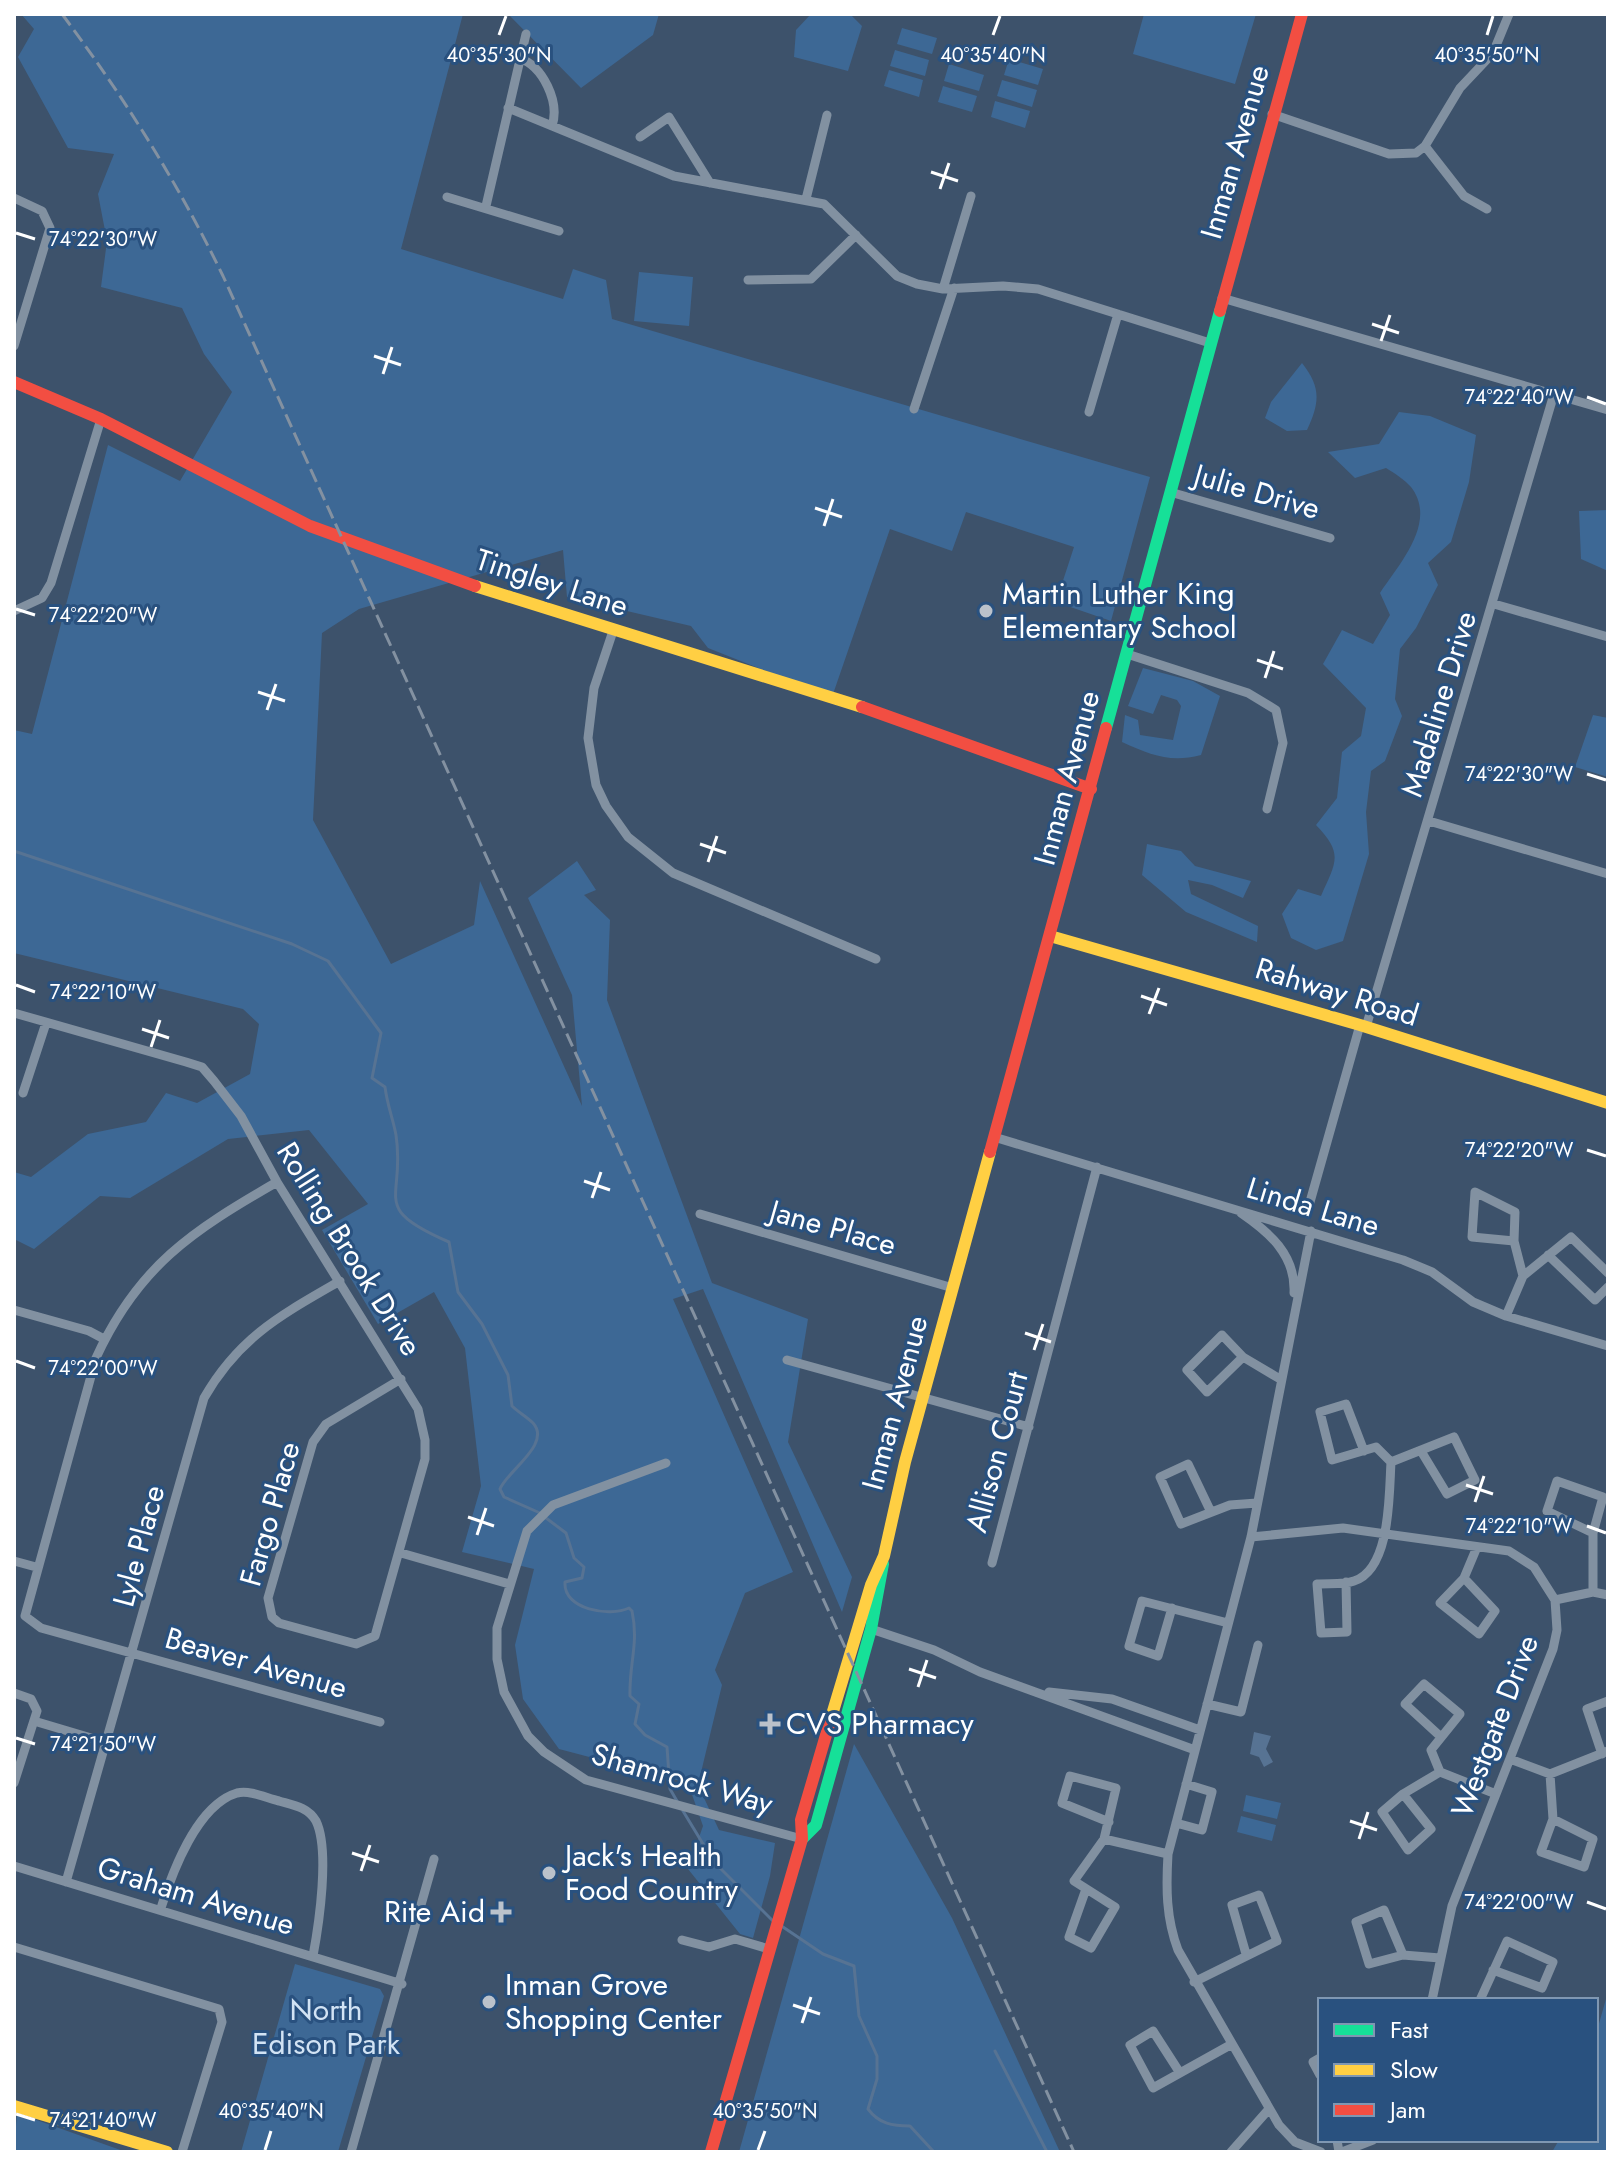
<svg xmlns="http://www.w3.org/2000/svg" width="1622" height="2166" font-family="Jost,sans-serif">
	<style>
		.green { fill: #3d6895 }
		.water { fill: #577393 }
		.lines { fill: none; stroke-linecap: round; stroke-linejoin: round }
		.stream { stroke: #577393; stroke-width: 3 }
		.street { stroke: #8291a1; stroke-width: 9 }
		.fast { stroke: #16e098; stroke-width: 12 }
		.slow { stroke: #ffcf43; stroke-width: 12 }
		.jam { stroke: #f24e42; stroke-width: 12 }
		.rail { stroke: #8391a1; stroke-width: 3; stroke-dasharray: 14 6; stroke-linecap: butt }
		.ticks { fill: none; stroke: #fff; stroke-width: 3 }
		.poi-dot { fill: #bbc2cb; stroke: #29517f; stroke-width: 3 }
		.labels { text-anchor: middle; stroke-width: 6; stroke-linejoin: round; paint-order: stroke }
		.street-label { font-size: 30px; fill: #fff; stroke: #29517f }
		.poi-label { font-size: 30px; fill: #fff; stroke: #29517f; text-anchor: start }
		.park-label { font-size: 30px; fill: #d2e3f4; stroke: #29517f }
		.ticks-label { font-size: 20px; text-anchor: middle; fill: #fff; stroke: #29517f; stroke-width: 6; stroke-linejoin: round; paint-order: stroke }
	</style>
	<rect width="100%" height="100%" fill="#3d526b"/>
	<path class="green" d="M21,14H463L401,249L563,299L573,269L606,280L612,319L1150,477L1111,621L1056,602L1074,547L966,512L952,551L890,529L832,697L708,648L691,626L567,597L563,550L359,609L322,633L313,820L391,964L474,925L480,881L582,1106L572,995L528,898L577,861L596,890L584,895L610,920L607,1000L712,1283L808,1319L788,1442L852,1577L842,1612L703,1289L673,1299L793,1572L745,1593L715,1670L722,1685L698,1785L719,1830L775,1843L770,1876L753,1938L740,1934L688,1869L703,1826L688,1783L559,1749L523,1699L515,1645L534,1569L462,1552L481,1486L465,1348L434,1292L378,1324L322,1230L368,1204L309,1130L228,1139L130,1198L100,1196L34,1249L14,1239V1172L31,1177L88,1134L146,1122L166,1093L197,1103L250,1074L259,1024L243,1009L14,953V730L32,734L108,445L180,481L232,392L204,354L182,308L101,287L107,241L98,194L114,154L68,148L18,57L34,29Z
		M508,14H659L653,35L581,88Z
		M811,14H850L862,26L848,71L794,57L796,30Z
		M1144,14H1256L1235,84L1133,54Z
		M902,28L937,38L932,54L897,44Z
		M895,50L929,60L925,76L890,66Z
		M1009,59L1043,69L1038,85L1004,75Z
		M949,64L984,75L979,91L944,81Z
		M889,70L923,80L919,97L884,86Z
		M1002,80L1037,90L1032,107L997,96Z
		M943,86L977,96L972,112L938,102Z
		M995,101L1030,111L1025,128L991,117Z
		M639,272L693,277L689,326L634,321Z
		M1302,363C1321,387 1320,402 1307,430L1287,431L1265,418L1271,402Z
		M1399,412L1430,416L1476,435L1469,482L1451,542L1428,563L1438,585L1416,628L1400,649L1395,699L1402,716L1385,761L1371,771L1366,812L1369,854L1343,941L1316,950L1291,938L1282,914L1298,889L1321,896C1336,862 1344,854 1316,825L1337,798L1342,752L1361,736L1366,708L1323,664L1342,630L1373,644L1390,615L1380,593C1399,564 1438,522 1411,487C1405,480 1394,473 1386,468L1355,478L1328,452L1379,444Z
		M1608,510V571L1581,559L1579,511Z
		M1143,668L1193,681L1220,696L1201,755C1170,763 1151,755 1122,742L1125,715L1138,720L1140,735L1173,740L1181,706L1177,700L1161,695L1153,714L1128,706Z
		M1593,715L1608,718V777L1575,767Z
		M1147,844L1181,851L1195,866L1251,881L1243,898L1212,885L1188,880L1191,894L1258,926L1257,942L1186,912L1142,875Z
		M854,1744L952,1918L1060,2152H739Z
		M1246,1795L1281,1803L1277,1819L1243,1811Z
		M1241,1816L1276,1825L1272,1841L1237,1832Z
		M295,1964L380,1989L384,1996L338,2152H241Z
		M1608,1992V2152H1552L1559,2140H1596V2034Z
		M17,2113L126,2152H14Z"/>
	<path class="water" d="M1254,1732L1271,1736L1266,1749L1273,1762L1264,1767L1259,1757L1250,1754Z"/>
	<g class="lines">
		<path class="stream" d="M14,851L292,944L328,961L381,1033L372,1078L385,1087C387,1104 393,1119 396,1135C406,1200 368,1207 449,1242L458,1292L482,1324L508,1375L512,1406C518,1412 527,1417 533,1423C552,1444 507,1471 500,1489L504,1497L540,1513
			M546,1518L566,1533L574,1558L584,1567L582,1578L565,1582C563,1610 610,1617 629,1608L632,1611C639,1644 629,1663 630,1696L639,1704L635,1724L645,1735L667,1747L670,1789L677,1801
			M683,1811L714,1862L773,1921
			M780,1925L823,1954L854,1966L859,2016L877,2056V2079L868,2109C879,2124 893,2126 910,2126L934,2152
			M995,2051L1047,2152"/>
		<path class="street" d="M519,58C543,66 560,102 552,126
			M508,108L674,176L824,204L897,276L917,284L943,289L1003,286L1038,289L1210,343
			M1272,114L1389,154L1416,153L1425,146L1460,88L1493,53L1509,14
			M640,137L669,117L710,183
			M1425,146L1464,196L1487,209
			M447,197L559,231
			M14,198L42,211L50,228L14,346
			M806,199L827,115
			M486,206L526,34
			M748,280L811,279L856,235
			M943,289L971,196
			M1222,298L1608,410
			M914,409L954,288
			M1089,412L1118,314
			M1170,492L1330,538
			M1494,604L1608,637
			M14,611L42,598L51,583L101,419
			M613,631L594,688L588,738L596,785L606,806L628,837L673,873L876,959
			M1127,654L1248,693L1276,710L1283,743L1267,809
			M1429,821L1608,874
			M14,1013L186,1062L202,1067L214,1081L241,1116L277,1182L418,1409L425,1440V1459L375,1636L356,1644L279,1623L272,1617L268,1598L313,1442L326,1424L401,1379
			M1366,1027L1554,394
			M23,1093L46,1023
			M994,1137L1403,1260L1432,1272L1473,1302L1506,1316L1608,1346
			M277,1182C192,1231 138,1266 96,1358L25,1616L41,1628L380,1722
			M1308,1209L1360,1025
			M1241,1213C1269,1232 1296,1255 1294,1293
			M700,1214L953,1288
			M1311,1231L1251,1537L1168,1854C1166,1888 1166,1918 1178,1950L1279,2125L1295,2142L1321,2152
			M1514,1241L1515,1212L1475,1192L1472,1237L1514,1241L1523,1276
			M1548,1255L1595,1300L1608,1287
			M14,1310L89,1331L104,1339
			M1506,1316L1523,1276L1571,1237L1608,1273
			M1243,1357L1207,1392L1187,1370L1222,1335L1243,1357L1280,1379
			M787,1360L1029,1427
			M1364,1451L1346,1404L1320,1412L1332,1460L1376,1447L1391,1462
			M666,1463L553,1505L527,1531L497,1628V1659L504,1692L528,1736L544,1752L586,1780L802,1839
			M1210,1510L1188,1464L1160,1477L1181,1524L1230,1505L1257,1503
			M1251,1537L1343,1528L1509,1551L1534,1567L1555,1600L1557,1630L1553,1649L1452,1906L1432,2000
			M401,1553L509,1584
			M14,1561L36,1567
			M992,1563L1097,1167
			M1464,1578L1495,1611L1479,1634L1440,1603L1464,1578L1477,1547
			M1346,1582L1347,1632L1321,1633L1317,1584C1328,1583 1344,1585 1354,1581C1391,1569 1389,1494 1391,1462L1454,1437L1475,1480L1447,1494L1421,1451
			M1593,1592L1608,1595
			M1555,1600L1593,1592V1533L1603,1497L1557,1481L1547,1511L1593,1533
			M1172,1608L1158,1656L1129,1646L1142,1601L1228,1623
			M871,1629L934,1650L980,1672L1195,1750
			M1049,1692L1112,1699L1200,1730
			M14,1693L31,1699L37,1711L14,1783
			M1207,1704L1241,1712L1258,1645
			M34,1721L108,1743
			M1441,1737L1405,1704L1424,1684L1460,1714L1431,1750L1440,1772L1496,1794
			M1602,1754L1587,1709L1608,1701
			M1510,1759L1550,1774L1608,1751
			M1550,1774L1553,1819L1593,1839L1584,1867L1541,1852L1553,1819
			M1403,1794L1382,1812L1408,1850L1431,1829L1403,1794L1440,1772
			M1109,1822L1062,1803L1070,1776L1116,1788L1104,1839L1168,1854
			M1176,1823L1202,1830L1212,1792L1186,1784
			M14,1866L402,1984
			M66,1882L204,1398C239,1337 281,1315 340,1281
			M1086,1889L1069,1937L1091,1948L1115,1907L1074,1881L1104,1839
			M161,1908C172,1873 197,1805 237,1793C251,1790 266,1798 279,1801C293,1805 308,1807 316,1821C330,1850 319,1924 313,1956
			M682,1940L709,1947L735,1939L769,1949
			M14,1947L219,2009L222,2022L182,2152
			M1403,1955L1369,1964L1356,1922L1384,1910L1403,1955L1440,1958
			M1194,1982L1277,1941L1259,1895L1232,1905L1246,1954
			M1480,2000L1507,1941L1553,1962L1542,1988L1493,1970
			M1320,2058L1313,2062L1320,2075
			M1180,2073L1153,2031L1130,2045L1153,2088L1232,2044
			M1337,2140L1339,2152
			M351,2152L434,1859
			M1231,2152L1269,2109
			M1342,2152L1373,2140"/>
		<path class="fast" d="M1106,728L1220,311
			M802,1839L816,1825L871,1629L883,1564"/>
		<path class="slow" d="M475,586L862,707
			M1050,936L1360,1025L1608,1103
			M831,1718L871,1585L884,1556L905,1462L990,1152
			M14,2106L167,2152"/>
		<path class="jam" d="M1220,311L1302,14
			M14,382L101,419L310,526L475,586
			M862,707L1091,789
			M990,1152L1106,728
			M711,2152L802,1839L801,1820L831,1718"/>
		<path class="rail" d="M62,14C124,97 178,183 223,276L1074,2152"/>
	</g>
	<path class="ticks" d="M499,35L506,16M993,35L1000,16M1487,35L1493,16M931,172L958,181M940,189L949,163M16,233L35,239M1372,324L1399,333M1381,341L1390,315M374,356L401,365M383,374L392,347M1587,397L1606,404M815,508L842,517M824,526L833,499M16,609L35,615M1257,660L1283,669M1265,678L1274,651M258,692L285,701M267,710L276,684M1587,774L1606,780M700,844L726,853M708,862L717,836M16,985L35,992M1141,996L1167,1005M1149,1014L1159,988M142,1029L169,1038M151,1047L160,1020M1587,1150L1606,1156M584,1181L610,1190M592,1198L601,1172M1025,1333L1051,1342M1034,1350L1043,1324M16,1361L35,1368M1466,1485L1493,1494M1475,1502L1484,1476M468,1517L494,1526M1587,1526L1606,1533M477,1535L486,1508M909,1669L936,1678M918,1687L927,1660M16,1738L35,1744M1350,1821L1377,1830M1359,1839L1368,1812M352,1853L379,1862M361,1871L370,1845M1587,1902L1606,1909M793,2005L820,2014M802,2023L811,1997M16,2114L35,2120M265,2150L271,2131M758,2150L765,2131"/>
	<g class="poi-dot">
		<circle cx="986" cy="611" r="8"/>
		<path d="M766 1712h8v8h8v8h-8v8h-8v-8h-8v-8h8z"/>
		<circle cx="549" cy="1873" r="8"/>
		<path d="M497 1900h8v8h8v8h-8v8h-8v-8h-8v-8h8z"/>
		<circle cx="489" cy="2002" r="8"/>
	</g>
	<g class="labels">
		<g class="street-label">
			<text transform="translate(1235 152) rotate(-74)" y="10">Inman Avenue</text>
			<text transform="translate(1257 492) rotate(16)" y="10">Julie Drive</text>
			<text transform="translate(552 583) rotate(18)" y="10">Tingley Lane</text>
			<text transform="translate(1439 704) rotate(-73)" y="10">Madaline Drive</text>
			<text transform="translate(1067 778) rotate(-75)" y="10">Inman Avenue</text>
			<text transform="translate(1337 992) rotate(17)" y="10">Rahway Road</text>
			<text transform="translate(1313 1207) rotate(17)" y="10">Linda Lane</text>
			<text transform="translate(833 1228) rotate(16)" y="10">Jane Place</text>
			<text transform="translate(349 1249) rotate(58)" y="10">Rolling Brook Drive</text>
			<text transform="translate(895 1403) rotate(-75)" y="10">Inman Avenue</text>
			<text transform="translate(997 1452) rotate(-75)" y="10">Allison Court</text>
			<text transform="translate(270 1514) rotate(-74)" y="10">Fargo Place</text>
			<text transform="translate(139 1546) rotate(-75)" y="10">Lyle Place</text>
			<text transform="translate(256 1663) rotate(16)" y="10">Beaver Avenue</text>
			<text transform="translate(1495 1726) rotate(-69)" y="10">Westgate Drive</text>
			<text transform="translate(682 1779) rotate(16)" y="10">Shamrock Way</text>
			<text transform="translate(196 1896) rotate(17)" y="10">Graham Avenue</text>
		</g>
		<g class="poi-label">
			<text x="1002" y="604">Martin Luther King<tspan x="1002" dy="34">Elementary School</tspan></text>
			<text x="786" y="1734">CVS Pharmacy</text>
			<text x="565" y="1866">Jack's Health<tspan x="565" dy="34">Food Country</tspan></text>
			<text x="485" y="1922" text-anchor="end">Rite Aid</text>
			<text x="505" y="1995">Inman Grove<tspan x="505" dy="34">Shopping Center</tspan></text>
		</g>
		<g class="park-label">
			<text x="326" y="2020">North<tspan x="326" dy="34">Edison Park</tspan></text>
		</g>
	</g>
	<g class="ticks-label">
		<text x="993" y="62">40°35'40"N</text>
		<text x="1487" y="62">40°35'50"N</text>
		<text x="499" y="62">40°35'30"N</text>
		<text x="103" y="246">74°22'30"W</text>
		<text x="1519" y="404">74°22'40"W</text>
		<text x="103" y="622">74°22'20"W</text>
		<text x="1519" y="781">74°22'30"W</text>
		<text x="103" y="999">74°22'10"W</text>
		<text x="1519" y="1157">74°22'20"W</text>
		<text x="103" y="1375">74°22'00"W</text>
		<text x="1519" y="1533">74°22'10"W</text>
		<text x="103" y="1751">74°21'50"W</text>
		<text x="1519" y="1909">74°22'00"W</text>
		<text x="271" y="2118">40°35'40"N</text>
		<text x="765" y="2118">40°35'50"N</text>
		<text x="103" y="2127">74°21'40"W</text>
	</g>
	<rect width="1622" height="2166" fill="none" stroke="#ffffff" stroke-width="32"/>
	<rect x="1318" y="1998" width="280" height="144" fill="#29517f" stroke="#7f97b2" stroke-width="2"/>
	<rect x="1334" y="2024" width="40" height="12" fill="#16e098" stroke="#7f97b2" stroke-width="2"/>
	<text x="1390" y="2038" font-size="24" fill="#ffffff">Fast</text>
	<rect x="1334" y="2064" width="40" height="12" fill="#ffcf43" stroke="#7f97b2" stroke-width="2"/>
	<text x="1390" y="2078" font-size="24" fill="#ffffff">Slow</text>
	<rect x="1334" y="2104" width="40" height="12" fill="#f24e42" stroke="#7f97b2" stroke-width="2"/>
	<text x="1390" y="2118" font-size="24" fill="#ffffff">Jam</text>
</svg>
